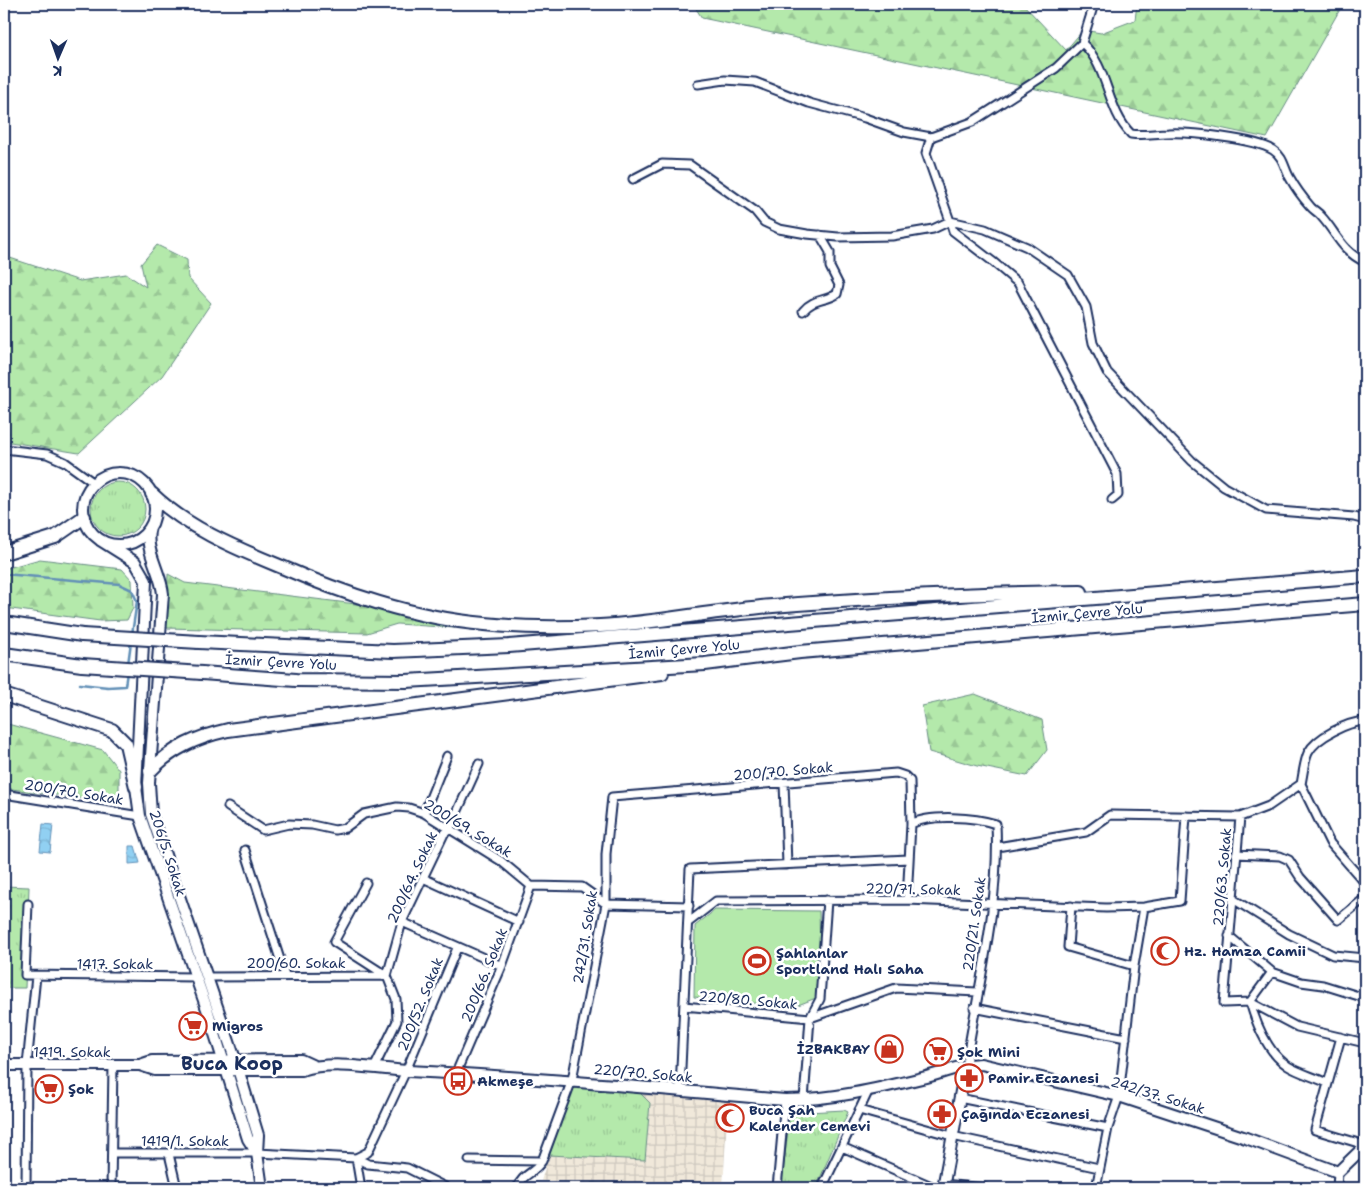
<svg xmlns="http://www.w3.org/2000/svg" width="1369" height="1192" font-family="'Shantell Sans',sans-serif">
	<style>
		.industrial { fill: url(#industrial-grid) }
		.grass { fill: url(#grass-tufts); stroke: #688c84 }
		.forest { fill: url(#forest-firs); stroke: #688c84 }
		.pitch { fill: #b4e9ab; stroke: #688c84 }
		.water { fill: url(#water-waves); stroke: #6290b7 }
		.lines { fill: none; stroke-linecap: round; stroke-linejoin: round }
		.stream { stroke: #6290b7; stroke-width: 2.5 }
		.street-casing { stroke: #1b2f5e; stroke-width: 11 }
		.secondary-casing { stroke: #1b2f5e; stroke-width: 14 }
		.highway-casing { stroke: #1b2f5e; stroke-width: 16 }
		.street { stroke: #fff; stroke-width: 7 }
		.secondary { stroke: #fff; stroke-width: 10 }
		.highway { stroke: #fff; stroke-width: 12 }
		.highway-bridge-casing { stroke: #1b2f5e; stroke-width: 16; stroke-linecap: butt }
		.highway-bridge { stroke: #fff; stroke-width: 12 }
		.labels { text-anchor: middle; stroke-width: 5; stroke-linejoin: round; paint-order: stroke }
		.street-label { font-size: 14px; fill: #1b2f5e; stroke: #fff }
		.poi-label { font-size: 14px; font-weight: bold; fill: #1b2f5e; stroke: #fff; text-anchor: start }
		.district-label { font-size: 19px; font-weight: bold; fill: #1b2f5e; stroke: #fff }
	</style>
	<defs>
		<pattern id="industrial-grid" width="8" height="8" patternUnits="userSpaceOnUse" patternTransform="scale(1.25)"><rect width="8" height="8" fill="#f0e8da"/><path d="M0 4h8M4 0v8" fill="none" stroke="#cdc7be"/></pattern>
		<pattern id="grass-tufts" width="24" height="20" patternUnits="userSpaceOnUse" patternTransform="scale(1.25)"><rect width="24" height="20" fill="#b4e9ab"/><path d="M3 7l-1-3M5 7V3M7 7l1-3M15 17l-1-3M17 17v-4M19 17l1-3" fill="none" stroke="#9ac896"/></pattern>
		<pattern id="forest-firs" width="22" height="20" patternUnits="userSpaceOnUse" patternTransform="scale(1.25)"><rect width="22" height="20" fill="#b4e9ab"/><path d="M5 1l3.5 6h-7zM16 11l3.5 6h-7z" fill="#9ac896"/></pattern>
		<pattern id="water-waves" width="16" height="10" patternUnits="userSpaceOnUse" patternTransform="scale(1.25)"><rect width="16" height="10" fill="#91d0f2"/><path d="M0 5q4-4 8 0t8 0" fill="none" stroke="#7cb3d2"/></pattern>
	</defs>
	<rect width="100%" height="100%" fill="#fff"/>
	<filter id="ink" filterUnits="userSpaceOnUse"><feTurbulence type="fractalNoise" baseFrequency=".02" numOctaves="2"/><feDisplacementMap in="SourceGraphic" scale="10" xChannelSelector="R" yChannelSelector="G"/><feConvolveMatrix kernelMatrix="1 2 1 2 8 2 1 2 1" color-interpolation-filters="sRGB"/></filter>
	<g filter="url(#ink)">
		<path class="industrial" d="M640,1093L728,1100L723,1188H631V1185L541,1181L549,1155L645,1160L650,1103Z"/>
		<path class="grass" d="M91 509a27 27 0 1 1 54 0a27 27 0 1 1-54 0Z
			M4,886L29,887L25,988H4Z
			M574,1087L640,1093L650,1103L645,1160L549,1155Z
			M844,1110L848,1112L816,1188H781L790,1113Z
			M118,1182L171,1183L172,1188H117Z
			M591,1183L632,1185L631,1188H590Z"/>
		<path class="forest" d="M693,4H1023L1066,50L1083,30L1101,33L1135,20L1137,4H1343L1267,138L702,18Z
			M157,245L187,260L188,278L211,303L162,376L79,453L4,441V256L80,281L126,274L146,287L141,264Z
			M40,559L122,569L132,580L133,608L127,620L100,621L4,608V569Z
			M168,574L185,583L364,605L455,628L397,624L367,633L166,628Z
			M975,694L1042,720L1047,750L1027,776L977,766L929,752L922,706Z
			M4,723L103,750L119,770V793L101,801L4,788Z"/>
		<path class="pitch" d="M715,910L819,911L821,996L793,1007L694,997L695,926Z"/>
		<path class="water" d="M43,824L53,825L50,852L40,851Z
			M129,846H135L140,863L129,864Z"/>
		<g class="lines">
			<path class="stream" d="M4,574L119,584L132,590L137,601L132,634
				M128,664L131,642
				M80,684L108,687L125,686L127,672"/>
			<g class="street-casing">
				<path id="street" d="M1094,4L1082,43L1056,68L972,122L931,137L926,153L950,221L985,229L1027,247L1068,275L1086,307L1093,343L1107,372L1192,461L1224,487L1266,510L1354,517L1365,520
					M1082,43C1109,67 1106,109 1131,134C1144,136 1155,133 1168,133C1190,132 1256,139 1273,150C1284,157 1284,168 1290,178C1295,187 1303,198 1310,206C1313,210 1318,212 1321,216C1336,232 1341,251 1365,262
					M698,84L725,80L755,82L809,103L865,118L904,132L931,137
					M633,179L662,164L690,165L755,211L764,222L779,229L807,234L838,237L892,236L933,229L950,221L953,231L992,261L1018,283L1117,474L1118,495L1112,500
					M803,311C814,298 824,302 837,294L839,285L830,267V252L820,235
					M4,449L47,454L65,462L94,483
					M784,783L787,865
					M1301,784L1330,843L1365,883
					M4,794L140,816
					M228,807L263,830L289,824L312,825L335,830L345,828L364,814L397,807L409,808L424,813L501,861L531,886L582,887L606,904L689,906
					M424,813L447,756
					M1240,817L1224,1003L1250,1002C1256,1023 1268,1053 1288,1066C1299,1073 1315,1077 1327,1083
					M997,847L1086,832L1110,815L1240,817L1269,806L1301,784C1303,775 1304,762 1308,753C1316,737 1348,722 1365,721
					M245,850L285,975
					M1236,854L1280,856L1289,860L1300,877L1338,920L1365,898
					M423,878L519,922
					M366,883L334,942L387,976L396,999L397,1021L374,1068
					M1233,899L1289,934L1333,955L1365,958
					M907,900L911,824C930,814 975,817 996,824C1000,905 978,985 966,1064
					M28,904L25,975L195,977
					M1071,906L1068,947L1134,966
					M402,922L502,966
					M689,922L716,901L907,900L1106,908L1144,907L1180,901L1186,816
					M1229,936L1272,972L1301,982L1323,985L1365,998
					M1272,972L1250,1002L1297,1027L1365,1043
					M206,977L387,976L402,922L444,834L449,830L479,764
					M684,1006L810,1018L896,988L977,992
					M974,1008L1126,1038
					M1341,1037L1315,1130L1365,1145
					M456,1073L502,966L531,886
					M680,1090L690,869L909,859
					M959,1098L1108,1128
					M804,1100L810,1018L820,999L827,900
					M859,1110L952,1136L1099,1168
					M842,1147L936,1188
					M112,1153H257L356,1158L361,1188
					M169,1154L177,1188
					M356,1158L368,1152L406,1071L457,948
					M356,1158L368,1164L407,1168L447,1188
					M469,1160L542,1161
					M943,1184L985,1188
					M26,1188L27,1065L36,976
					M111,1188L113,1065
					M517,1188C523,1173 534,1174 542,1161L572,1080L606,904V854L612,797L896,773L905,776L910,781L911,824
					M777,1188L785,1100
					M822,1188L868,1092
					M1096,1188L1108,1128L1119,1096L1134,966L1144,907
					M1337,1188L1338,1172"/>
			</g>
			<g class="secondary-casing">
				<path id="secondary" d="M83 509a36 36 0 1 1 72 0a36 36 0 1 1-72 0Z
					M150,527C143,549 161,571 163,594L149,783L151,814L235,1059L258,1135L257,1153L262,1188
					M100,540L135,562L146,581L136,787L140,816L208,1012L248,1139L257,1153
					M4,1065H140L155,1070H302C331,1060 377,1069 408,1071C534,1077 659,1089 785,1100C831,1100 877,1089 922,1078C942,1074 960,1064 981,1064L1119,1096L1246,1138L1338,1172L1365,1146
					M140,1065L152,1061L301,1060L314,1066
					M943,1188L966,1064"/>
			</g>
			<g class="highway-casing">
				<path id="highway" d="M152,494C186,527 233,547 277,565C342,593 413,618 485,624C523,628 562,628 600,626C658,623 715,610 773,606C877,597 977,593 1081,592
					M4,553L55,537L84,517
					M4,623L82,635
					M199,642L393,651L509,646L1365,576
					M4,654L82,665
					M202,673L296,680L406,681L705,664L800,652L1365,604
					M4,695L112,730L126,744L136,787
					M150,771C172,748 197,737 228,730L662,673"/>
			</g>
			<use href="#street" class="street"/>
			<use href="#secondary" class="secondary"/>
			<use href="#highway" class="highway"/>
			<g class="highway-bridge-casing">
				<path id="highway-bridge" d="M82,635L199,642
					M82,665L202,673"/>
			</g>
			<use href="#highway-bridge" class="highway-bridge"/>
		</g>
	</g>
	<defs>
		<g id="mosque-ring" transform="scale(1.4375)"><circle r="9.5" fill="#fff" stroke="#c8321e" stroke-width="1.5"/><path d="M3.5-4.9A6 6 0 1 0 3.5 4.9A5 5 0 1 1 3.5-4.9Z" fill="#c8321e"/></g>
		<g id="stadium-ring" transform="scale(1.4375)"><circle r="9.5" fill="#fff" stroke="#c8321e" stroke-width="1.5"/><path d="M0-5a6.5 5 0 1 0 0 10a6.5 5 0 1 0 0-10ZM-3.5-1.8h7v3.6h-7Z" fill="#c8321e"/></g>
		<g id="supermarket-ring" transform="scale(1.4375)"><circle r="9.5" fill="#fff" stroke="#c8321e" stroke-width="1.5"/><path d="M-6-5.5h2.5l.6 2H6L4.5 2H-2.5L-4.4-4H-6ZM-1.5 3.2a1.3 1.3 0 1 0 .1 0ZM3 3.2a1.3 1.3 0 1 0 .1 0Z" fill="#c8321e"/></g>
		<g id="shop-ring" transform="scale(1.4375)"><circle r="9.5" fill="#fff" stroke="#c8321e" stroke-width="1.5"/><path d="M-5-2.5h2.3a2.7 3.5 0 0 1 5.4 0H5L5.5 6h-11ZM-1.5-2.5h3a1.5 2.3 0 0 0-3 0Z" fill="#c8321e"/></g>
		<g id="pharmacy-ring" transform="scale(1.4375)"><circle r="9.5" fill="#fff" stroke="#c8321e" stroke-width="1.5"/><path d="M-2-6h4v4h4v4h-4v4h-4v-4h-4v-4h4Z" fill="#c8321e"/></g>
		<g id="bus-ring" transform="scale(1.4375)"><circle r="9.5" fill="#fff" stroke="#c8321e" stroke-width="1.5"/><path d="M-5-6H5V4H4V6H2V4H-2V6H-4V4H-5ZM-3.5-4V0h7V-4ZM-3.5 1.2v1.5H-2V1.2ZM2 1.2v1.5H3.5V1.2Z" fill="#c8321e"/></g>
	</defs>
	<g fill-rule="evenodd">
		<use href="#mosque-ring" x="1165" y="951"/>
		<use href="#stadium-ring" x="757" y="961"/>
		<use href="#supermarket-ring" x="193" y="1026"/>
		<use href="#shop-ring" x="889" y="1049"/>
		<use href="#supermarket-ring" x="938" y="1052"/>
		<use href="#pharmacy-ring" x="969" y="1078"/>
		<use href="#bus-ring" x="458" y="1081"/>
		<use href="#supermarket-ring" x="49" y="1089"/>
		<use href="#pharmacy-ring" x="942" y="1114"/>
		<use href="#mosque-ring" x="730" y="1118"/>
	</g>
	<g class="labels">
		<g class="street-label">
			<text transform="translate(1087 613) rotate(-5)" y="5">İzmir Çevre Yolu</text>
			<text transform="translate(684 649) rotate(-5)" y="5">İzmir Çevre Yolu</text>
			<text transform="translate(281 662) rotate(3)" y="5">İzmir Çevre Yolu</text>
			<text transform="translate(783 771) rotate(-5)" y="5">200/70. Sokak</text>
			<text transform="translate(74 792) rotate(9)" y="5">200/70. Sokak</text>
			<text transform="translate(468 828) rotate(31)" y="5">200/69. Sokak</text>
			<text transform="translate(168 853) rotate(72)" y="5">206/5. Sokak</text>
			<text transform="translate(412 877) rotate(-65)" y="5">200/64. Sokak</text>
			<text transform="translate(1222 877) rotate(-85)" y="5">220/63. Sokak</text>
			<text transform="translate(913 889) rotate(1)" y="5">220/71. Sokak</text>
			<text transform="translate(974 924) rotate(-82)" y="5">220/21. Sokak</text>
			<text transform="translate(585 937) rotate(-81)" y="5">242/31. Sokak</text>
			<text x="296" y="968">200/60. Sokak</text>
			<text x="115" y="969">1417. Sokak</text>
			<text transform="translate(484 975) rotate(-68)" y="5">200/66. Sokak</text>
			<text transform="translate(748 1000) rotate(5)" y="5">220/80. Sokak</text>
			<text transform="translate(420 1004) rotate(-68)" y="5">200/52. Sokak</text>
			<text x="72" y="1057">1419. Sokak</text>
			<text transform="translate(643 1073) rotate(5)" y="5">220/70. Sokak</text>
			<text transform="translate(1158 1095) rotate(17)" y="5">242/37. Sokak</text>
			<text x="185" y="1146">1419/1. Sokak</text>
		</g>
		<g class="poi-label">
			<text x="1184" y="956">Hz. Hamza Camii</text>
			<text x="776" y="958">Şahlanlar<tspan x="776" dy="16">Sportland Halı Saha</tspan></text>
			<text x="212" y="1031">Migros</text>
			<text x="870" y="1054" text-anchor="end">İZBAKBAY</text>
			<text x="957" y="1057">Şok Mini</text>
			<text x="988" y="1083">Pamir Eczanesi</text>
			<text x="477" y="1086">Akmeşe</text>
			<text x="68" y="1094">Şok</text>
			<text x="749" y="1115">Buca Şah<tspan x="749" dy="16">Kalender Cemevi</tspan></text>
			<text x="961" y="1119">Çağında Eczanesi</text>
		</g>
		<g class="district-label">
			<text x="232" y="1070">Buca Koop</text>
		</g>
	</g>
	<rect width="1369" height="1192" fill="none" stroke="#fff" stroke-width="20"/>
	<rect x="10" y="10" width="1349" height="1172" fill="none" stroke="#1b2f5e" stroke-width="2" filter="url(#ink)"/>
	<g transform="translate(58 58) rotate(182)" stroke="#ffffff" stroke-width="4" paint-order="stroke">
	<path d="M0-4L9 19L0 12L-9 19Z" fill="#1b2f5e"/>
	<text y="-8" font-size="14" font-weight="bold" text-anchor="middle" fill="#1b2f5e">K</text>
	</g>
</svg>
